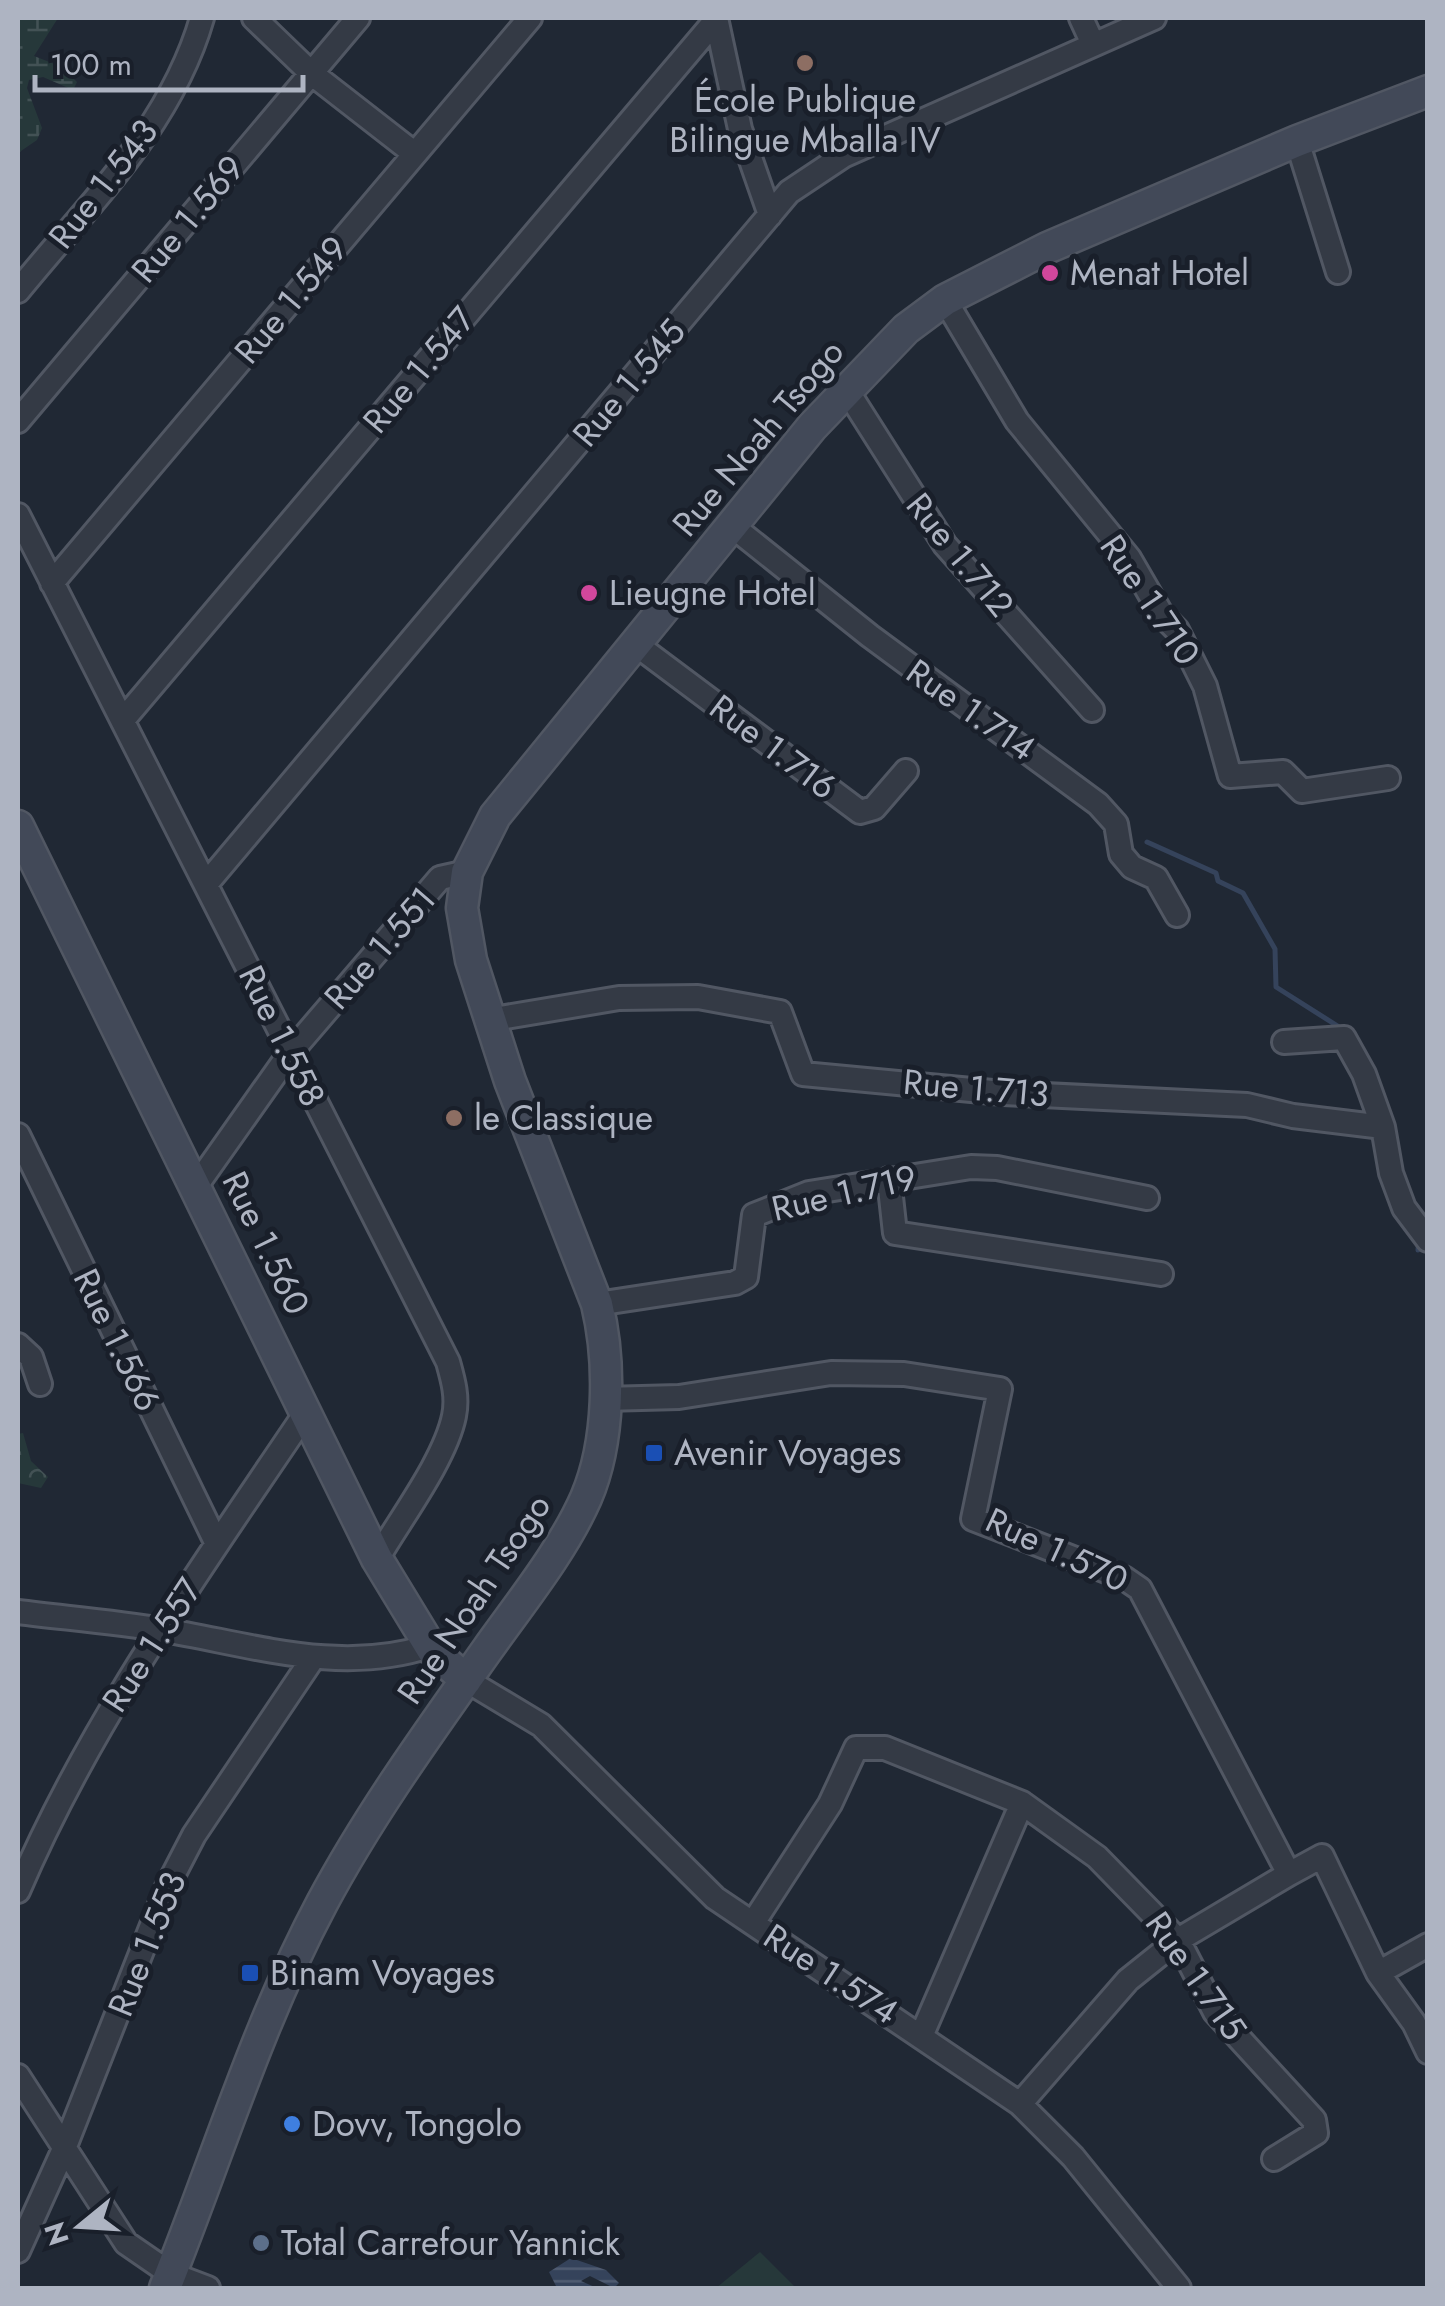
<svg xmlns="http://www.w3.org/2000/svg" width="1445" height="2306" font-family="Jost,sans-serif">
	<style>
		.forest { fill: url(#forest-crowns) }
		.wetland { fill: url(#wetland-marsh) }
		.pitch { fill: #26383a }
		.water { fill: url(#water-rules) }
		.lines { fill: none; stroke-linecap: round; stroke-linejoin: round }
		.stream { stroke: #35435b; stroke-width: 5 }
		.minor-casing { stroke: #515763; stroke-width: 28 }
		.secondary-casing { stroke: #515763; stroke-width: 35 }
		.minor { stroke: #343a45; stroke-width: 22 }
		.secondary { stroke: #424958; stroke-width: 30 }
		.education-dot { fill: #8d6e63; stroke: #191f2a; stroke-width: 4 }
		.hotel-dot { fill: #d1479c; stroke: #191f2a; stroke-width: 4 }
		.transit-dot { fill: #1a4fb4; stroke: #191f2a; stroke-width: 4 }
		.shop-dot { fill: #3f7fe0; stroke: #191f2a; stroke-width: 4 }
		.service-dot { fill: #5c6f8a; stroke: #191f2a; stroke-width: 4 }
		.labels { text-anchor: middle; stroke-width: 10; stroke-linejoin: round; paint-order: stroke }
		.poi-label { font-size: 35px; fill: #aeb4c2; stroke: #191f2a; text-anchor: start }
		.street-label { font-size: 35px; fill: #aeb4c2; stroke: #191f2a }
	</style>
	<defs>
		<pattern id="forest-crowns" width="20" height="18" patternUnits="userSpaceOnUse" patternTransform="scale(2.5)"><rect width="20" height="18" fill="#26383a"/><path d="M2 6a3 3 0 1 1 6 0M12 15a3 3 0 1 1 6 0" fill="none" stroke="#435255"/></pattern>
		<pattern id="wetland-marsh" width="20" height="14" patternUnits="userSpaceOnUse" patternTransform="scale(2.5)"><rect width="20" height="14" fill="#26383a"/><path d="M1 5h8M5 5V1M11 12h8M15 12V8" fill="none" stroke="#435255"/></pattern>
		<pattern id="water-rules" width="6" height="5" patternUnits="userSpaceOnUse" patternTransform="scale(2.5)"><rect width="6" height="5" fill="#35435b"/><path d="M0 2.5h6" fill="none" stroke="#505c71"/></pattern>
	</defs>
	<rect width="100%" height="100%" fill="#202834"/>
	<path class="forest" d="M23,1433L31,1461L48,1477L41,1488L18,1483V1434Z"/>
	<path class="wetland" d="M18,18H58L34,56L62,67L77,82L73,90L43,77L29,80L27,88L42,128L37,140L18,153Z"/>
	<path class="pitch" d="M760,2252L796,2288H716L755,2256Z"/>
	<path class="water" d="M571,2258L606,2270L619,2283L614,2288L590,2276L581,2281L597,2288H557L549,2272Z"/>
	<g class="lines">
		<path class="stream" d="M1147,842L1216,873L1218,881L1243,893L1275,949L1276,987L1347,1032
			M1418,1250L1419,1239"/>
		<g class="minor-casing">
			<path id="minor" d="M254,18L311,73L415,154
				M716,18L740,129L770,215
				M1081,18L1093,44
				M1297,141L1338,272
				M18,291C88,205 171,126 202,18
				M945,300L1017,421L1129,558L1162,615L1177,630L1205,686L1230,776L1283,772L1302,791L1388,778
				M846,389L945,545L1092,710
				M18,421L358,18
				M18,515L448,1362C453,1380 458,1397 454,1416C445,1460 400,1519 377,1559
				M731,525L870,636L1098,804L1116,824L1121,854L1132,867L1156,878L1177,915
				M52,583L530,18
				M634,643L860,812L874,808L906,771
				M123,720L716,20
				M207,883L789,192L843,156L1154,18
				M488,1020L619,998L698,997L780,1012L803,1074L1003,1093L1247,1105L1293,1116L1383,1127L1391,1173L1404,1208L1428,1240
				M1284,1042L1344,1038L1364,1074L1383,1127
				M18,1135L217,1544
				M889,1179L895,1233L1161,1274
				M196,1186L290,1053L440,878L467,872
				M597,1304L735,1283L746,1277L754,1215L809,1193L971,1167L997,1168L1147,1198
				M18,1345L31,1357L40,1384
				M604,1399L679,1397L831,1373L904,1374L1000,1389L973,1519L1124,1578L1140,1589L1289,1874L1322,1856L1378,1973L1414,2023L1428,2052
				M18,1612C66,1618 115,1622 163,1630C253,1645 340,1675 429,1646
				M466,1680L541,1725L715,1898L1020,2104L1073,2157L1179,2288
				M18,1891C92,1718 203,1566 307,1411
				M753,1923L830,1804L856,1748H885L1022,1803L1097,1857L1178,1940L1215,2012L1314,2120L1316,2133L1274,2159
				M1378,1973L1428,1945
				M922,2034L1022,1803
				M18,2076L126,2243L171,2274L208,2288
				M1020,2104L1128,1980L1178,1940L1289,1874
				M18,2251L64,2149L167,1887L194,1835L313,1658"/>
		</g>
		<g class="secondary-casing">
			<path id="secondary" d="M18,826L377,1559L433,1651L466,1680
				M165,2288C217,2159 256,2027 322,1903C369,1815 429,1732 487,1650C521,1602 562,1552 586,1498C610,1442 611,1362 597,1304L510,1081L471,960L462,908L467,872L495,816L812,427L906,329L945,300L1047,248L1297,141L1428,91"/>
		</g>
		<use href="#minor" class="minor"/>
		<use href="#secondary" class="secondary"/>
	</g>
	<g class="education-dot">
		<circle cx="805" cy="63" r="10"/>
		<circle cx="454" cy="1118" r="10"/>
	</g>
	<g class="hotel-dot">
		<circle cx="1050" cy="273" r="10"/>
		<circle cx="589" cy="593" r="10"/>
	</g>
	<g class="transit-dot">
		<rect x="644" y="1443" width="20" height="20" rx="5"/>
		<rect x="240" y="1963" width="20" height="20" rx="5"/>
	</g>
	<circle class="shop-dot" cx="292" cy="2124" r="10"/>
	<circle class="service-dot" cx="261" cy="2243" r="10"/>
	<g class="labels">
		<g class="poi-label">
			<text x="805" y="112" text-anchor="middle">École Publique<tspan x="805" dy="40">Bilingue Mballa IV</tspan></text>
			<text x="1070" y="285">Menat Hotel</text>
			<text x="609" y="605">Lieugne Hotel</text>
			<text x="474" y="1130">le Classique</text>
			<text x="674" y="1465">Avenir Voyages</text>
			<text x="270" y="1985">Binam Voyages</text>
			<text x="312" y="2136">Dovv, Tongolo</text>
			<text x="281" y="2255">Total Carrefour Yannick</text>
		</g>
		<g class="street-label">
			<text transform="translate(103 184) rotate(-52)" y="12">Rue 1.543</text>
			<text transform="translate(188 219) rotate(-50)" y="12">Rue 1.569</text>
			<text transform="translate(291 300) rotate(-50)" y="12">Rue 1.549</text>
			<text transform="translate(419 370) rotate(-50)" y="12">Rue 1.547</text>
			<text transform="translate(629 383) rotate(-50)" y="12">Rue 1.545</text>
			<text transform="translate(758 438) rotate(-50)" y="12">Rue Noah Tsogo</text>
			<text transform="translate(960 555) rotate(51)" y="12">Rue 1.712</text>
			<text transform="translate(1150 600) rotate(56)" y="12">Rue 1.710</text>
			<text transform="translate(971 710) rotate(35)" y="12">Rue 1.714</text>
			<text transform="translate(773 747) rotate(37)" y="12">Rue 1.716</text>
			<text transform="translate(380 948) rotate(-49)" y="12">Rue 1.551</text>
			<text transform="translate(282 1036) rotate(64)" y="12">Rue 1.558</text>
			<text transform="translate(976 1088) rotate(5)" y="12">Rue 1.713</text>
			<text transform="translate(844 1193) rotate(-13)" y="12">Rue 1.719</text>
			<text transform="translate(266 1243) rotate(64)" y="12">Rue 1.560</text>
			<text transform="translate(117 1340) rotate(64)" y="12">Rue 1.566</text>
			<text transform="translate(1057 1550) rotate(25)" y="12">Rue 1.570</text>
			<text transform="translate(474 1599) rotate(-56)" y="12">Rue Noah Tsogo</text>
			<text transform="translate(152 1645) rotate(-57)" y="12">Rue 1.557</text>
			<text transform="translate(147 1944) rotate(-68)" y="12">Rue 1.553</text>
			<text transform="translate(831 1974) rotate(33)" y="12">Rue 1.574</text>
			<text transform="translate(1196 1976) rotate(55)" y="12">Rue 1.715</text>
		</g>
	</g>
	<rect width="1445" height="2306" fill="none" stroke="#aeb4c2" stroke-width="40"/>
	<g transform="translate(80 2226) rotate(252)" stroke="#191f2a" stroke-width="8" paint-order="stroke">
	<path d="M0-8L18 38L0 25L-18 38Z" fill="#aeb4c2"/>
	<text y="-15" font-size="28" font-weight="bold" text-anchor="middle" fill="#aeb4c2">N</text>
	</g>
	<path d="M35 75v15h268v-15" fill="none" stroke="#aeb4c2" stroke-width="5"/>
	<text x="50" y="75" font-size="30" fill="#aeb4c2" stroke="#191f2a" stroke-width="8" paint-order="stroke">100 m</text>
</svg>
